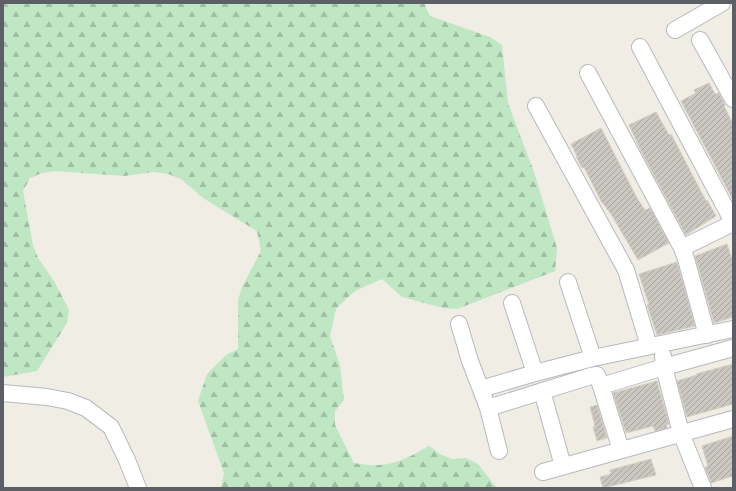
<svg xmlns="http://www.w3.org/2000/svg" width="736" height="491" font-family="'IBM Plex Sans',sans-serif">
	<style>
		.forest { fill: url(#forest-firs) }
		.building { fill: url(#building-hatch); stroke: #d4d0c2 }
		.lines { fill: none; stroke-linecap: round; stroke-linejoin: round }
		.minor-casing { stroke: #b7b9bf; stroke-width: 18 }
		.minor { stroke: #fff; stroke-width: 16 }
	</style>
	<defs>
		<pattern id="forest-firs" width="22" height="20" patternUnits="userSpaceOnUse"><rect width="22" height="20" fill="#c0e7c3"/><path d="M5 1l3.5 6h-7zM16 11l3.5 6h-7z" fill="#9fbea2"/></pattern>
		<pattern id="building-hatch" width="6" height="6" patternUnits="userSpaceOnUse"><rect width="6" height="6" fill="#cac7c1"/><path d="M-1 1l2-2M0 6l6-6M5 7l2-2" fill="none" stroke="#a7a5a0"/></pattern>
	</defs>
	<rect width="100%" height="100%" fill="#efede4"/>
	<path class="forest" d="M3,3H424L430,16L490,37L502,45L508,103L534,172L557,248L555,271L457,309L443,308L402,297L382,279L357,290L347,298L336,309L330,336L340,365L344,400L335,411V425L354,463C362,464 371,466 379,465C398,464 413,455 429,446L440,454L452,459L466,458L478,464L497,488H221L224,473L198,401L207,374L226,355L238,349V300L242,287L261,251L257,231L203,198L181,179L168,174L154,172L124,176L56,171L42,173L30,178L23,191L33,245L38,258L54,281L69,310L67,323L37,371L3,377Z"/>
	<path class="building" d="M709,83L715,94L719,93L725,105L724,106L733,124V200L681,101L696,93L694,90Z
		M656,112L669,135L671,134L706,201L707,200L716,216L686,235L641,151L629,125Z
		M601,128L637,198L645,210L650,208L669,243L638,260L611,214L601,201L584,167L582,168L576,156H577L571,144Z
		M727,244L733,262V317L714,323L695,256Z
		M677,262L695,326L657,335L647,305H649L639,274Z
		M733,364V404L687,417L677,381L697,375L696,374Z
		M657,381L669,424L666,425L667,428L655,431L653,426L626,433L613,393Z
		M597,405L607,438L597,441L593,427L595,426L590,407Z
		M733,436V476L711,483L705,467L708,466L702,446Z
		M651,459L656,475L603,488L600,477L611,474L610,470Z"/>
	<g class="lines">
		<g class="minor-casing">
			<path id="minor" d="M675,30L722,3
				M700,40L733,99
				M640,47L733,222
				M588,73L682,248L686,259L707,335
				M536,106L626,270L649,346
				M682,248L733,223
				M568,282L593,358
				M512,303L535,373
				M459,324L470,361L488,408L591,376L597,375L601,386L664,367L733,348
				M663,356L664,367L681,433L703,488
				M601,386L621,450
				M481,389L535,373L593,358L733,329
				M542,391L563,466
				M3,393L47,397L68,401L86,408L111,427L127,460L138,488
				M488,408L499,451
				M543,472L733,419"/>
		</g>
		<use href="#minor" class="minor"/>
	</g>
	<rect width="736" height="491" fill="none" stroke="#5c5f65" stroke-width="8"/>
</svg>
